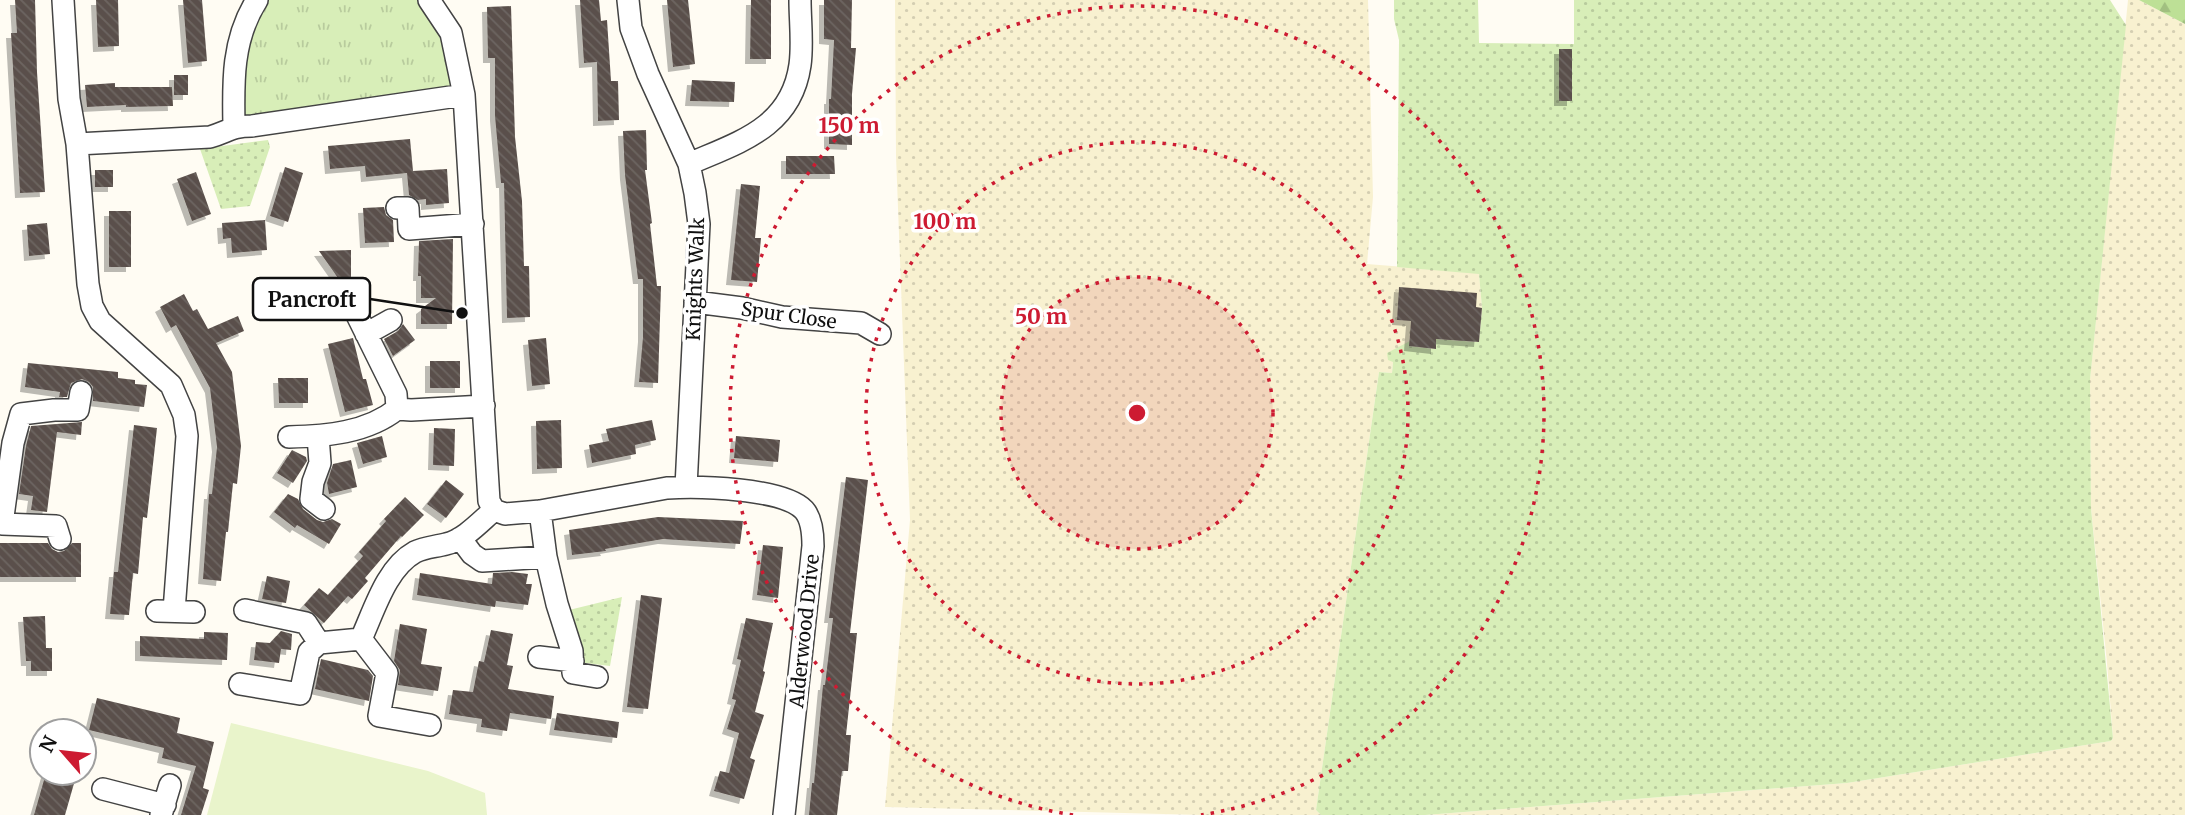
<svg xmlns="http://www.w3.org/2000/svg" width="2185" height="815" font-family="Merriweather,serif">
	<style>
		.farmland { fill: url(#farmland-dots) }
		.grass { fill: url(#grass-dots) }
		.forest { fill: url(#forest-firs) }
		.park { fill: url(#park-tufts) }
		.pitch { fill: #e9f4cb }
		.building { fill: url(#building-back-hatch); filter: url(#shadow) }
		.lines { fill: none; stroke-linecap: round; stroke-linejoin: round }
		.minor-casing { stroke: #434343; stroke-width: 24 }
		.minor { stroke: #fff; stroke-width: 21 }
		.ring { fill: none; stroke: #cd1b32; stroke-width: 3.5; stroke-dasharray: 3.5 7 }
		.labels { text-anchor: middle; stroke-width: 7; stroke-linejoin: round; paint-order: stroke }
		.street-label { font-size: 19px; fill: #101010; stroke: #fff }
		.centre { fill: #cd1b32; stroke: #fff; stroke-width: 3.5 }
		.ring-label { font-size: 21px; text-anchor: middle; font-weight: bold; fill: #cd1b32; stroke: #fff; stroke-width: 7; stroke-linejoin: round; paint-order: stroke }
		.leader { fill: none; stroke: #101010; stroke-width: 2.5 }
		.callout-dot { fill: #101010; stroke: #fff; stroke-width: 2.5 }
		.callout { fill: #fff; stroke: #101010; stroke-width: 2.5 }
		.callout-label { font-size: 21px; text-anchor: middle; font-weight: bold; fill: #101010 }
	</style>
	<defs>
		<pattern id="farmland-dots" width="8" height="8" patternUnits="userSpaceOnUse" patternTransform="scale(1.75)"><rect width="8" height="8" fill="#f8f1d0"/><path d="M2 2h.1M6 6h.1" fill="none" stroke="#d4ceb2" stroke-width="1.8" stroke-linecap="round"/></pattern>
		<pattern id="grass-dots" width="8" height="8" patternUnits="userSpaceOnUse" patternTransform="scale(1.75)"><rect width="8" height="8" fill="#d8eeb8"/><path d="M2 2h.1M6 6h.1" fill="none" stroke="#b8cb9d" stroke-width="1.8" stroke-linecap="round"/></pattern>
		<pattern id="forest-firs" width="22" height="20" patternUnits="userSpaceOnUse" patternTransform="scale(1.75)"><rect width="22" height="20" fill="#bde096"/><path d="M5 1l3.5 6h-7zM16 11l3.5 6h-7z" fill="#a1bf80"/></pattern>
		<pattern id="park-tufts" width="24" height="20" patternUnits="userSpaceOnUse" patternTransform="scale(1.75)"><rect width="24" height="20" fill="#d8eeb8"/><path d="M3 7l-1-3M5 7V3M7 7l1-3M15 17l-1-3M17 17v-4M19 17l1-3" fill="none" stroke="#b8cb9d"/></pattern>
		<pattern id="building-back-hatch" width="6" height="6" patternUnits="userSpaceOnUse" patternTransform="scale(1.75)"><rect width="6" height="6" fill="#5a504b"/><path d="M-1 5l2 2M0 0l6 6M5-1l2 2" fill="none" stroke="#6d6561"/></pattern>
		<filter id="shadow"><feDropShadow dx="-5" dy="5" stdDeviation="0" flood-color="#0004"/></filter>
	</defs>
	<rect width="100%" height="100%" fill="#fffcf3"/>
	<path class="farmland" d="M895,0H1368L1373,197L1367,264L1479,273L1482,308L1479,342L1437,339L1436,349L1409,346L1393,362L1392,373L1379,372L1316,810L1321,815H1203L885,807L910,520L896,156Z
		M2128,0H2139L2185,24V815H1425L1847,783L2111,741L2113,738L2107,663L2091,508L2090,379Z"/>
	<path class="grass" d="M1394,0H1478L1479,43L1574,44V0H2110L2126,25L2090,380L2091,508L2113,738L2111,741L1847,783L1425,815H1321L1316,810L1379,372L1392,373L1393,362L1388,360L1387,353L1410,341L1409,346L1435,349L1436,339L1479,342L1482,308L1479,274L1397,267L1399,40L1394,19Z
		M268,140L270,147L250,206L221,209L200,149Z
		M622,597L610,666L577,662L565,611Z"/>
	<path class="forest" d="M2139,0H2185V24Z"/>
	<path class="park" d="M266,0H419C438,28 446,48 453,81L450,87L252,117L245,115L241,109L245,48Z"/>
	<path class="pitch" d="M231,723L428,771L485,793L487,815H207Z"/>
	<path class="building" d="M15,0H35L37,72L45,192L20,193L11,33H17Z
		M96,0H118L119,46L98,47Z
		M183,0H202L207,61L188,63Z
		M580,0H599L601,21L607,20L611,81H618L619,120L598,121L597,62L584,63Z
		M667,0H688L695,64L673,67Z
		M751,0H771V59H750Z
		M824,0H852L851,48H856L852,94V145L829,144V99H831L834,40L824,39Z
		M511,6L515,137L522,201L524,266H529L530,317L507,318L504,183H501L495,116V58H488L487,7Z
		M1559,49H1572V101H1559Z
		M174,75H188V95H174Z
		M692,80L735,82L734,102L690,101Z
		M115,83V87H172L173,106L126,107V105L87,107L85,85Z
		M646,130L647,170H645L652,223L650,224L657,286H661L658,383L639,382L643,337V279H638L625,175L623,131Z
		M410,139L413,171L447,169L449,203L426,205V199L418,200L409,195L407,173L366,177L365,166L330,169L328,146Z
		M786,156H834L835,174H786Z
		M285,167L303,173L288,222L270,216Z
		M95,170H113V187H95Z
		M196,172L211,214L192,221L177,179Z
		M741,184L760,186L755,238H761L757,282L731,280Z
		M384,207L386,215L393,220L394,242L365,243L363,208Z
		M109,211H131V267H109Z
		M265,220L267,250L232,253L231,238L223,239L222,223Z
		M47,223L50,254L29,256L27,225Z
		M453,239L452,324H421V309L436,298H421V276H418L419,241Z
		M351,250V278H338L319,251Z
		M1399,287L1477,293L1476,307L1482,308L1479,342L1436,339V349L1409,346L1411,321L1397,320Z
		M184,294L193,311L197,309L208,329L238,316L244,331L216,343L232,372L241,446L237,484L233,483L228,532H226L221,581L203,579L209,494H212L217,447L210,388L176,325L171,328L160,307Z
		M403,324L415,340L393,356L384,339L398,331Z
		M353,338L363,379H366L373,405L345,412L328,344Z
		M546,338L550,384L532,386L528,340Z
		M430,361H460V388H430Z
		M28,363L118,372V378L135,380V384L147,385L144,407L93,401V387L89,382L82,379L71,383L67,397H59L60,392L25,387Z
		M278,378H308V403H279Z
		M561,420L562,468L537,469L536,421Z
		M652,420L656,440L635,445L636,454L592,463L589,445L609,441L606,429Z
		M82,422L81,435L57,432L47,512L31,510L33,496L19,494L26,446L31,426Z
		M134,425L157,428L147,518L143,517L138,574L133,573L129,615L110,614L114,572H118Z
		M434,428L455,429L454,466L433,465Z
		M382,436L387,457L363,464L357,443Z
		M736,436L780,440L778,462L734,458Z
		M292,450L306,457L307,461L293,483L277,473Z
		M351,460L357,487L329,494L327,483L333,464Z
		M846,477L868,480L850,633H857L846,735H851L848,771H842L837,815H809L812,783H814L823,685H825L833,618H829Z
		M446,480L464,494L446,518L427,504Z
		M288,494L298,499L303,509L317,520L323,522L332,519L341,524L329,544L297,525L295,528L274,512Z
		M405,497L424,515L402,537L401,536L365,578L368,581L352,599L348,596L324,623L304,605L319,588L328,595L363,556L359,552L386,521L384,519Z
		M658,517L743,521L740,544L663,539L605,549L606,551L572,555L569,530Z
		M0,543H48L52,549L58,552L64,551L72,543H81V577H0Z
		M763,545L783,547L778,598L757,595Z
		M512,572L528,574L526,584H532L528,605L496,601L495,607L417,595L420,573L492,584L493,573Z
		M267,576L290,581L286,603L262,599Z
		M641,595L662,598L648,709L627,707Z
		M45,616L46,648H52V671H31V661H26L23,617Z
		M746,618L773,623L763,671L765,672L755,712L764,715L750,758L755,760L744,799L714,791L720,771L729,773L739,733L727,729L736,700L732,699L741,660L737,659Z
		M400,624L427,629L421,664L442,667L438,691L398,685L400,670L394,661Z
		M491,630L513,634L507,665L513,666L508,689L554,696L551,719L510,713L507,731L481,727L482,719L449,714L453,690L473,692L479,661L484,662Z
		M281,631L292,634L291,650L281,649L279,663L254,660L256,642L270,643Z
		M204,632L228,633L227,660L140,656V636L204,639Z
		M321,659L368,670L373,676L369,701L315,689Z
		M97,698L180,718L177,733L214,742L203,788L209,790L201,815H181L196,766L162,758L164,748L89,730Z
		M557,713L619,722L617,738L554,730Z
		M46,773H77L65,815H34Z"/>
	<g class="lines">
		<g class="minor-casing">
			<path id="minor" d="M63,0L69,99L77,144
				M429,0L451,33L464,95L489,501L494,510
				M628,0L631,28L648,74L689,164L695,193L699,224L686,487
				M234,126C233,82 232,39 257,0
				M689,164C739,142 791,128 800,65C803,44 800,21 800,0
				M397,208H408L409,229L473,224
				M695,302L742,308L782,317L861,323L880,334
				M287,305C313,296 328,283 351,303L396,394L397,409C367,433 326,436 289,437
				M366,334L391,320
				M397,409L411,410L484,406
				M318,436L320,463L313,482L311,499L324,509
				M494,510L505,514L540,511L667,488C698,486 783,488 804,510C812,519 813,535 813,546L784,815
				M460,538L472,554L482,561L546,557L540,511
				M60,539L56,526L2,524L13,443L21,414L54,410H78L81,392
				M546,557L557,604L572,651L573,673L597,677
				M245,610L306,623L319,643L361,639
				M157,611L194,612
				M174,611L187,436L184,415L171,385L100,321L92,306L88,284L77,144L210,137C228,132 231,126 252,126L464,95
				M361,639C374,611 386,568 415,552C425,547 435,547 446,544C464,540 480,522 494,510
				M361,639L387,673L379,716L430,725
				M539,657L573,661
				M240,684L300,694L309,652L319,643
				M103,789L165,805
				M161,815L170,785"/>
		</g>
		<use href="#minor" class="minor"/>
	</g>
	<circle cx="1137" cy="413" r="136" fill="#cd1b32" fill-opacity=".12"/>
	<g class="ring">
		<circle cx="1137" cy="413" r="136"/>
		<circle cx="1137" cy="413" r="271"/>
		<path d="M1073 815A407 407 0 1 1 1201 815"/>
	</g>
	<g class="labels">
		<g class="street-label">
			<text transform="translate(695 279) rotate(-88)" y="7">Knights Walk</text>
			<text transform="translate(789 315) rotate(8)" y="7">Spur Close</text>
			<text transform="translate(804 631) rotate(-84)" y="7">Alderwood Drive</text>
		</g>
	</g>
	<circle cx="1137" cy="413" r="10" class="centre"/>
	<g class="ring-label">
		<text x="849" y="133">150 m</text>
		<text x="945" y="229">100 m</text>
		<text x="1041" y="324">50 m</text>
	</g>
	<path class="leader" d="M462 313L370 299"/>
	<circle class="callout-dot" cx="462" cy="313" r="7"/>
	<rect class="callout" x="253" y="278" width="117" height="42" rx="7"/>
	<g class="callout-label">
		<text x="312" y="307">Pancroft</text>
	</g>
	<g transform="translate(63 752) rotate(298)"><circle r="33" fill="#ffffff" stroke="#9f9f9f" stroke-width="2"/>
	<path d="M0-5L12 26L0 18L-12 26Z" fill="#cd1b32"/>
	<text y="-10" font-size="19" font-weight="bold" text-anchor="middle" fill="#101010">N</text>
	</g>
</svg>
